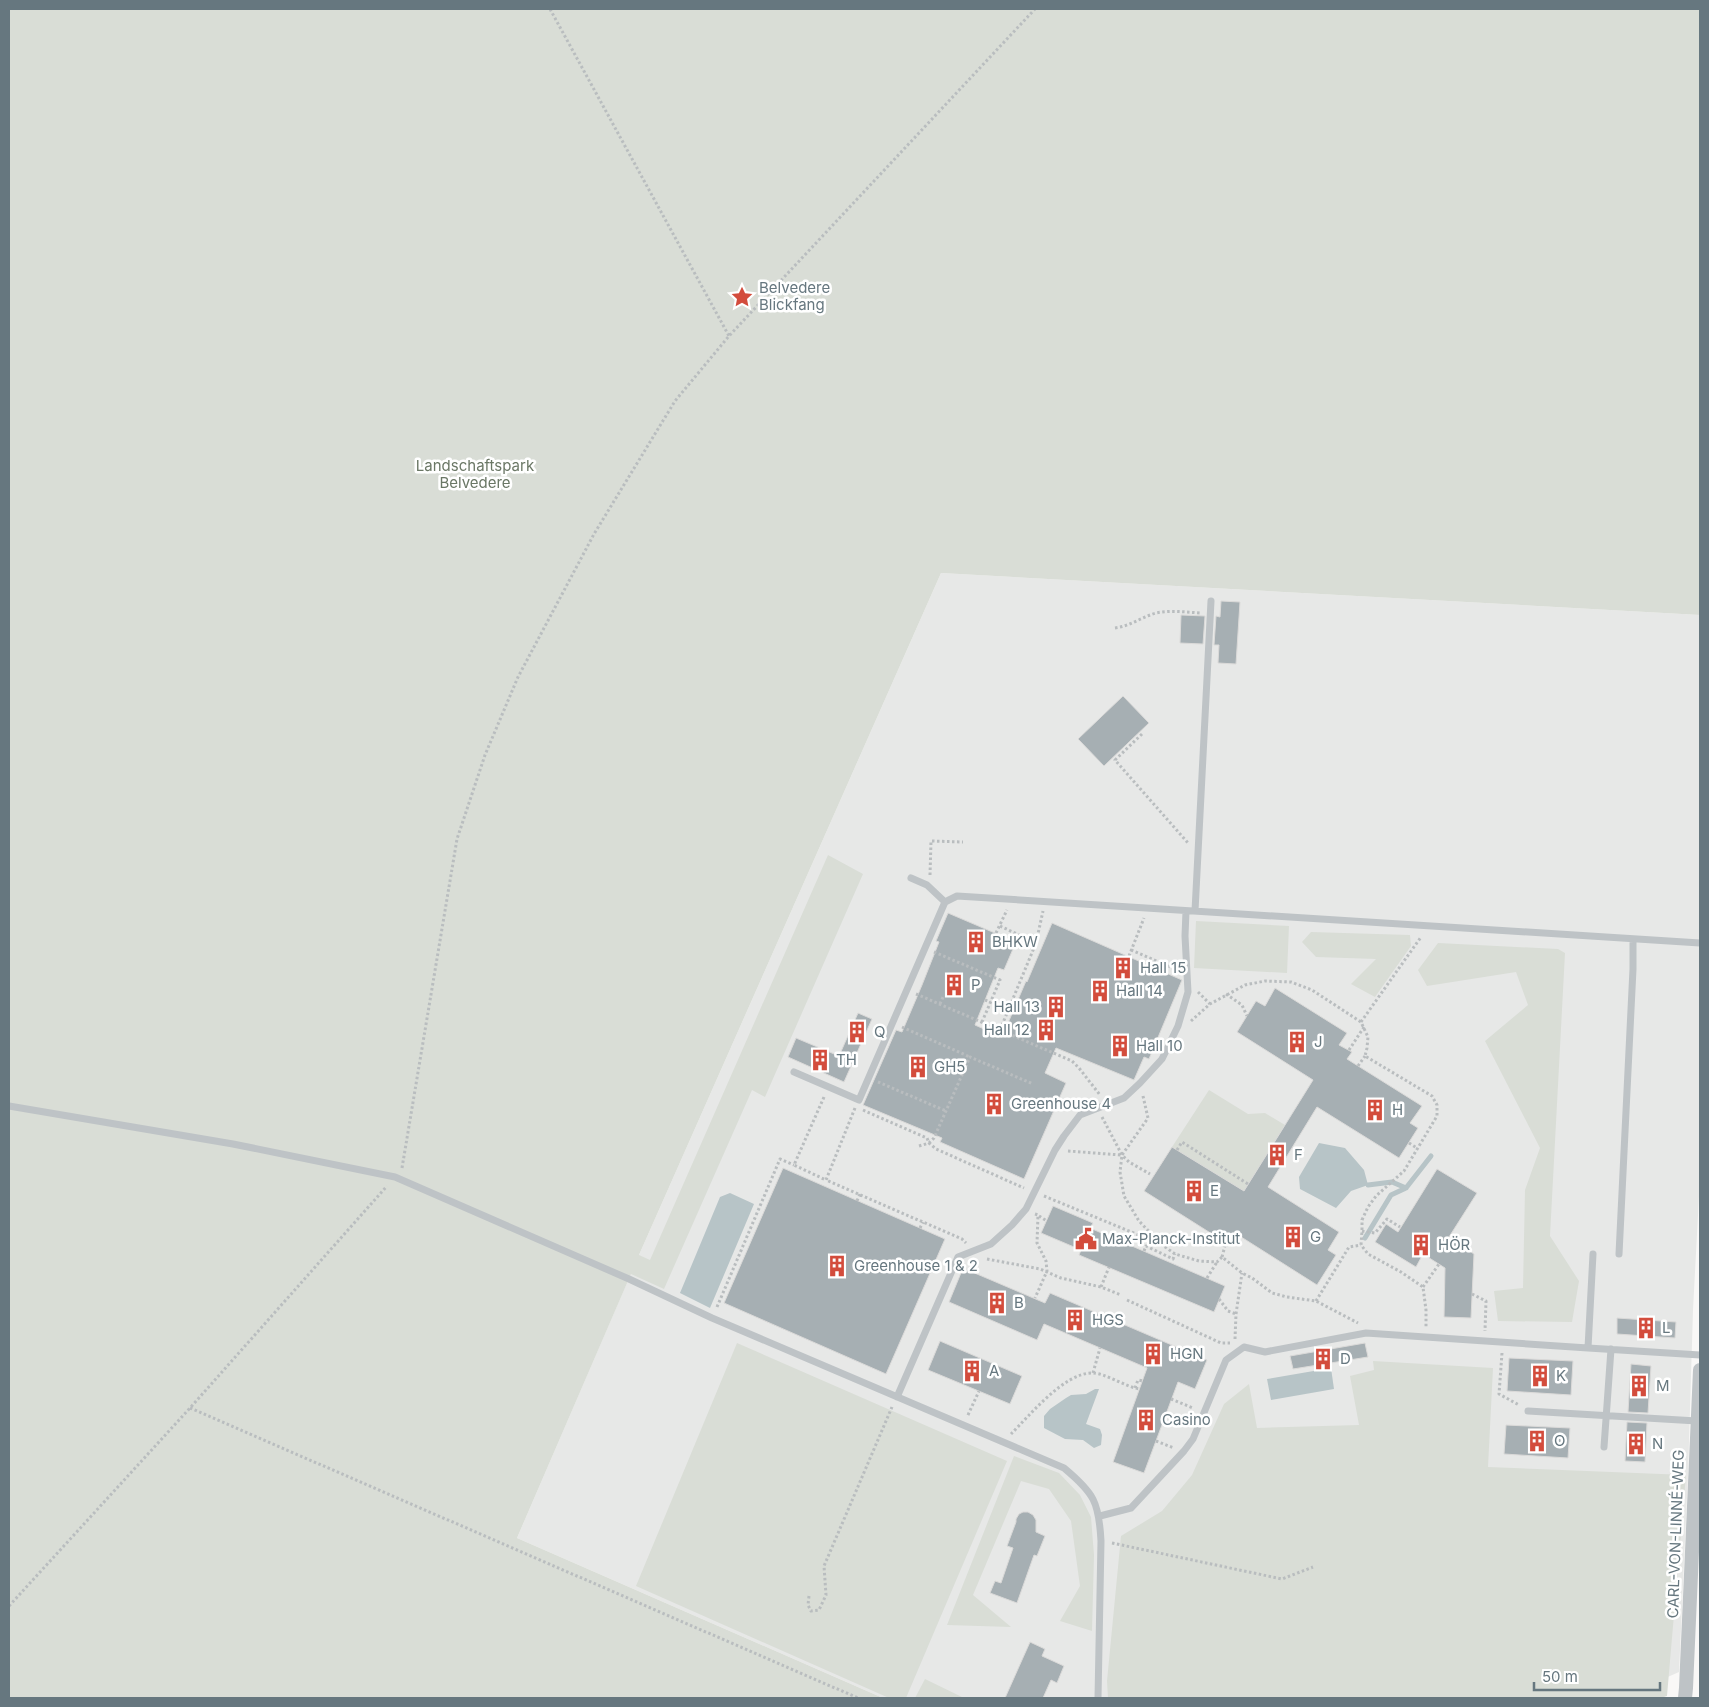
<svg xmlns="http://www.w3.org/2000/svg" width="1709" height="1707" font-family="Inter,sans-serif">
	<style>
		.built { fill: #e7e8e7 }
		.green { fill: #d9ddd6 }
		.water { fill: #b7c4c7 }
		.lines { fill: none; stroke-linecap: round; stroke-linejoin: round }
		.stream { stroke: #b7c4c7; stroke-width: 5 }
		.building { fill: #a6afb3; stroke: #dbdad9 }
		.path { stroke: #b9bdbf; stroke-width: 3; stroke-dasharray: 2.5 2.5; stroke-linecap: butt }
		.lane { stroke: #bec3c6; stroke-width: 7 }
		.street { stroke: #bec3c6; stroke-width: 14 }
		.labels { text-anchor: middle; stroke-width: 5; stroke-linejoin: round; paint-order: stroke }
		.poi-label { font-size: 15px; fill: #66777f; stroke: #fff; text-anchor: start }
		.park-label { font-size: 15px; fill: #6a7765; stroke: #fff }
		.street-label { font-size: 15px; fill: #66777f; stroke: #fff }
	</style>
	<rect width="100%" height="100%" fill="#f9f8f7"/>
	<path class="built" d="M941,573L1700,615V1177L1693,1310L1688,1475L1679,1672L1620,1698H883L517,1538L639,1255Z"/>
	<path class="green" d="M9,9H1700V615L941,573L639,1255L650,1260L828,855L863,874L765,1097L752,1090L664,1289L631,1274L517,1538L883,1698H9Z
		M1196,921L1289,926L1287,973L1194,968Z
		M1311,932L1410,935L1411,946L1375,997L1351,984L1376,959L1316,957L1302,942Z
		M1438,943L1558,949L1565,953L1550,1236L1579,1281L1572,1322L1498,1321L1494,1291L1523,1288L1525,1190L1540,1148L1485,1041L1528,1005L1516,972L1427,986L1418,970Z
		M1209,1090L1248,1114L1265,1113L1285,1125L1244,1191L1172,1147Z
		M737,1343L1007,1461L906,1698H889L636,1586Z
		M1373,1361L1493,1368L1488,1467L1686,1475L1667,1696L1661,1698H1108L1107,1681L1121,1536L1162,1511L1192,1475L1224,1404L1249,1384L1257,1428L1359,1425L1350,1376L1374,1370Z
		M1014,1456L1059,1473L1080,1495L1091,1517L1094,1555L1092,1631L1060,1621L1080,1586L1071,1521L1049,1489L1021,1481L973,1595L1011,1627L947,1625Z
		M925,1679L964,1698H915Z"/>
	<path class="water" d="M1319,1143L1345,1148L1364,1170L1368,1185L1351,1191L1336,1208L1300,1189L1299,1177Z
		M730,1193L754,1204L710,1308L680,1293L720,1197Z
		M1331,1368L1334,1389L1271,1400L1267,1379Z
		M1095,1389H1099L1086,1424L1100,1429L1102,1435L1101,1445L1094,1448L1083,1440L1065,1439L1044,1428V1416L1050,1409L1066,1398L1071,1395L1086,1394Z"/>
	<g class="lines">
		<path class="stream" d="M1368,1185L1392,1182L1406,1188L1431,1156
			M1365,1238L1391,1195L1406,1188"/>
	</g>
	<path class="building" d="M1221,601L1240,602L1236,664L1218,663L1219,645H1214L1216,616L1220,617Z
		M1181,615L1205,616L1203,644L1180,643Z
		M1123,696L1149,723L1104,766L1078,739Z
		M948,913L1016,942L1004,970L998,968L975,1025L1002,1037L1026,981L1027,982L1052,923L1182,980L1149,1059L1144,1057L1134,1080L1056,1048L1045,1073L1066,1083L1024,1179L940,1142L942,1138L863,1105L896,1030L902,1032L922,985L939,942L936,941Z
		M1275,988L1347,1033L1339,1045L1352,1052L1347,1059L1422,1106L1410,1123L1418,1128L1399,1158L1317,1107L1268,1187L1339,1232L1328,1250L1336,1255L1317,1285L1238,1235L1231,1246L1144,1191L1172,1147L1244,1191L1313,1080L1237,1032L1256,1001L1265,1006Z
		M858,1013L872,1019L844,1082L788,1057L796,1038L839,1056Z
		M783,1168L945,1239L886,1374L724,1303Z
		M1437,1169L1477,1193L1449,1237L1474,1254L1471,1318L1444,1317L1445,1268L1423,1254L1416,1267L1375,1242L1386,1224L1398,1232Z
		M1053,1206L1093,1223L1090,1228L1225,1286L1214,1312L1079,1255L1081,1250L1041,1233Z
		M963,1268L1045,1303L1050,1293L1207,1360L1195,1389L1178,1382L1144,1473L1113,1462L1147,1368L1044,1324L1037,1340L949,1302Z
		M1617,1318L1676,1322L1675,1338L1617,1334Z
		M940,1341L1022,1376L1010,1404L928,1370Z
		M1365,1343L1368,1357L1293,1369L1290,1356Z
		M1509,1358L1573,1361L1571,1395L1507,1391Z
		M1631,1364L1651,1366L1648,1413L1628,1412Z
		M1627,1422L1647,1423L1645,1462L1625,1461Z
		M1506,1425L1570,1428L1568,1458L1504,1454Z
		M1023,1512H1028L1033,1515L1036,1520V1532L1045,1536L1037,1556L1034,1555L1017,1603L990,1593L995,1581L1001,1583L1013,1548L1007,1546L1016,1522V1519L1019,1514Z
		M1030,1642L1045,1649L1042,1656L1064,1666L1057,1683L1051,1680L1043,1698H1005Z"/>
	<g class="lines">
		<path class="path" d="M550,9L729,336
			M1115,628C1130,626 1142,617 1156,613C1171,610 1185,612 1200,613
			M1142,734L1115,760L1188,843
			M930,875L931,841L963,842
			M1000,926L1036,943
			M996,933L1007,910
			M1131,950L1177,970
			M934,952L1000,980L982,1022
			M1129,956L1144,918
			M1198,992L1210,1004
			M916,994L1072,1061L1079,1068L1100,1095
			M1226,994L1242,1005L1247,1016
			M985,1000L990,1002
			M940,1004L943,997
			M1191,1021L1210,1004L1245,985L1265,981L1291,982L1312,990L1361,1022L1368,1037L1367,1048L1365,1056L1432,1096L1437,1105V1116L1404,1171L1376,1196L1368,1207L1362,1220V1231L1361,1245L1368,1254L1401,1272L1423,1287L1426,1310V1327
			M1361,1022L1421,937
			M902,1027L970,1057
			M1000,1030L1036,943L1043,911
			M1349,1050L1364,1027
			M1358,1066L1365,1056
			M878,1082L946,1111
			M1143,1096L1148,1118L1122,1155L1129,1162L1150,1174
			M824,1097L794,1165L826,1180
			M855,1108L826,1180L962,1239L966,1243
			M863,1110L927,1138L929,1143L934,1138L970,1057L1033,1084
			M1102,1117L1122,1155L1120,1172L1124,1196L1139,1221L1161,1244L1175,1254L1199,1261L1217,1262L1222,1257L1242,1273L1252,1278L1272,1293L1287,1297L1316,1301L1358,1323
			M1409,1143L1417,1148
			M919,1146L929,1143L936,1149L1024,1188
			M1177,1150L1182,1142L1248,1184
			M1068,1151L1121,1155
			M402,1168L457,839L485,755L518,677L594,534L675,401L729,336L1035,9
			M1044,1196L1158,1243
			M857,1201L860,1194
			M1035,1214L1038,1215L1037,1243L1046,1261L1047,1271L1035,1298
			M1039,1216L1047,1221
			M920,1228L923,1222
			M1362,1231L1375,1233L1387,1219L1400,1227
			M1144,1251L1146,1246L1173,1259L1175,1254
			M1222,1257L1226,1242
			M987,1259L1040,1269L1061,1278L1101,1287L1121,1295
			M1207,1278L1217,1262
			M1101,1287L1109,1267
			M1423,1287L1439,1264
			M1472,1294L1486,1301L1485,1331
			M1219,1299L1228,1311L1236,1314
			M1127,1300L1221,1343H1230
			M1316,1301L1349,1247L1361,1245
			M717,1307L780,1159L794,1165
			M1235,1339L1236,1314L1242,1273
			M1502,1353L1499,1394L1519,1405
			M1093,1373L1100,1348
			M1135,1388L1138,1380L1143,1381
			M1171,1399L1193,1408
			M190,1408L858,1698
			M968,1415L979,1391
			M1011,1434C1030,1415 1064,1373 1092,1373C1106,1373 1125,1387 1140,1389
			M1156,1441L1174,1448
			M1112,1543L1282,1579L1313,1567
			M809,1596L808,1605L811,1611L819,1610L826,1595L824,1566L892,1407
			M9,1606L190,1408L387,1186"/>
		<path class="lane" d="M911,878L927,885L945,902
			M1195,911L1211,601
			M794,1072L859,1100L945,902L957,896L1700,943
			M9,1106L233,1144L395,1177L629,1279L712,1318L1064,1468C1094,1493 1099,1502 1101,1541L1098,1698
			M1593,1254L1588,1348L1700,1355
			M1619,1254L1633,969V940
			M897,1397L958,1257L991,1244L1012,1225L1026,1209L1055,1150L1064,1136L1080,1115L1124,1098L1140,1083L1162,1059L1178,1026L1188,992L1185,936L1186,911
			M1528,1411L1697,1421
			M1604,1447L1611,1349
			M1100,1516L1131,1508L1184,1451L1193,1439L1226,1360L1244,1347L1265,1352L1366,1333L1588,1348"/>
		<path class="street" d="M1685,1698L1686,1688L1700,1370"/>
	</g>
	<defs>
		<g id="sight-bare" transform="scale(1.725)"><path d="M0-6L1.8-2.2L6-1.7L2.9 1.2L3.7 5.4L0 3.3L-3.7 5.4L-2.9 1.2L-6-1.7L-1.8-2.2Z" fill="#d34c3c" stroke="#fff" stroke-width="2.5" paint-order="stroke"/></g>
		<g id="building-bare" transform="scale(1.725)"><path d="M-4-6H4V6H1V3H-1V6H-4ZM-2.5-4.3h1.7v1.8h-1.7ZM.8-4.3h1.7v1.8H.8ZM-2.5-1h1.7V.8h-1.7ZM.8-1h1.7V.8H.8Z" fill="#d34c3c" stroke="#fff" stroke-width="2.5" paint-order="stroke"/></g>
		<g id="civic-bare" transform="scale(1.725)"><path d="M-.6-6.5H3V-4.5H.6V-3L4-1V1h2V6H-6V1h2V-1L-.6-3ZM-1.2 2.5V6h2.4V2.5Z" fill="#d34c3c" stroke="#fff" stroke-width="2.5" paint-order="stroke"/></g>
	</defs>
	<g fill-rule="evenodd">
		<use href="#sight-bare" x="742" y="297"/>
		<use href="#building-bare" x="976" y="942"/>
		<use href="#building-bare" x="1123" y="968"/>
		<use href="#building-bare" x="954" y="985"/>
		<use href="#building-bare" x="1100" y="991"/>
		<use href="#building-bare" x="1056" y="1007"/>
		<use href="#building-bare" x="1046" y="1030"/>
		<use href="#building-bare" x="857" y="1032"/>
		<use href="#building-bare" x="1297" y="1042"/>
		<use href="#building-bare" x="1120" y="1046"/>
		<use href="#building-bare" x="820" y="1060"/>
		<use href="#building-bare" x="918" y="1067"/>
		<use href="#building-bare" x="994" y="1104"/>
		<use href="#building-bare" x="1375" y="1110"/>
		<use href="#building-bare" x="1277" y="1155"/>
		<use href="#building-bare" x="1194" y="1191"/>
		<use href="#building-bare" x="1293" y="1237"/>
		<use href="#civic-bare" x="1086" y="1239"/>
		<use href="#building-bare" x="1421" y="1245"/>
		<use href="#building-bare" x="837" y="1266"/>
		<use href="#building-bare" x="997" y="1303"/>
		<use href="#building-bare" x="1075" y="1320"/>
		<use href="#building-bare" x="1646" y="1328"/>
		<use href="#building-bare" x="1153" y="1354"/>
		<use href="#building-bare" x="1323" y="1359"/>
		<use href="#building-bare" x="972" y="1371"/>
		<use href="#building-bare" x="1540" y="1376"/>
		<use href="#building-bare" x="1639" y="1386"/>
		<use href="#building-bare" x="1146" y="1420"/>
		<use href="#building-bare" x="1537" y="1441"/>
		<use href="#building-bare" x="1636" y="1444"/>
	</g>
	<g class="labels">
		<g class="poi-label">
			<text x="759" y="293">Belvedere<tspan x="759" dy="17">Blickfang</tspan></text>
			<text x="992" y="947">BHKW</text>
			<text x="1140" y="973">Hall 15</text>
			<text x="971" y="990">P</text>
			<text x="1116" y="996">Hall 14</text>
			<text x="1040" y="1012" text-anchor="end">Hall 13</text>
			<text x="1030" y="1035" text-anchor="end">Hall 12</text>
			<text x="874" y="1037">Q</text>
			<text x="1314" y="1047">J</text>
			<text x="1136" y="1051">Hall 10</text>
			<text x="836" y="1065">TH</text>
			<text x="934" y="1072">GH5</text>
			<text x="1011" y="1109">Greenhouse 4</text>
			<text x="1392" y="1115">H</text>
			<text x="1294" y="1160">F</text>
			<text x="1210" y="1196">E</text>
			<text x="1310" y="1242">G</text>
			<text x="1102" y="1244">Max-Planck-Institut</text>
			<text x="1438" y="1250">HÖR</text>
			<text x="854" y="1271">Greenhouse 1 &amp; 2</text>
			<text x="1014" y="1308">B</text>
			<text x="1092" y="1325">HGS</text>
			<text x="1662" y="1333">L</text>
			<text x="1170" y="1359">HGN</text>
			<text x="1340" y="1364">D</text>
			<text x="989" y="1376">A</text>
			<text x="1556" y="1381">K</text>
			<text x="1656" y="1391">M</text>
			<text x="1162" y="1425">Casino</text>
			<text x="1554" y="1446">O</text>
			<text x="1652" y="1449">N</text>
		</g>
		<g class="park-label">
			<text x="475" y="471">Landschaftspark<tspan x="475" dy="17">Belvedere</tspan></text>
		</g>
		<g class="street-label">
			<text transform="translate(1676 1534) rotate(-88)" y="5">CARL-VON-LINNÉ-WEG</text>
		</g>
	</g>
	<rect width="1709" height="1707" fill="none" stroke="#66777f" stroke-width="20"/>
	<path d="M1534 1682v8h126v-8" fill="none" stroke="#66777f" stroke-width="2.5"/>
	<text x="1542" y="1682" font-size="15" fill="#66777f" stroke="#ffffff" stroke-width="4" paint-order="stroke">50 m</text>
</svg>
